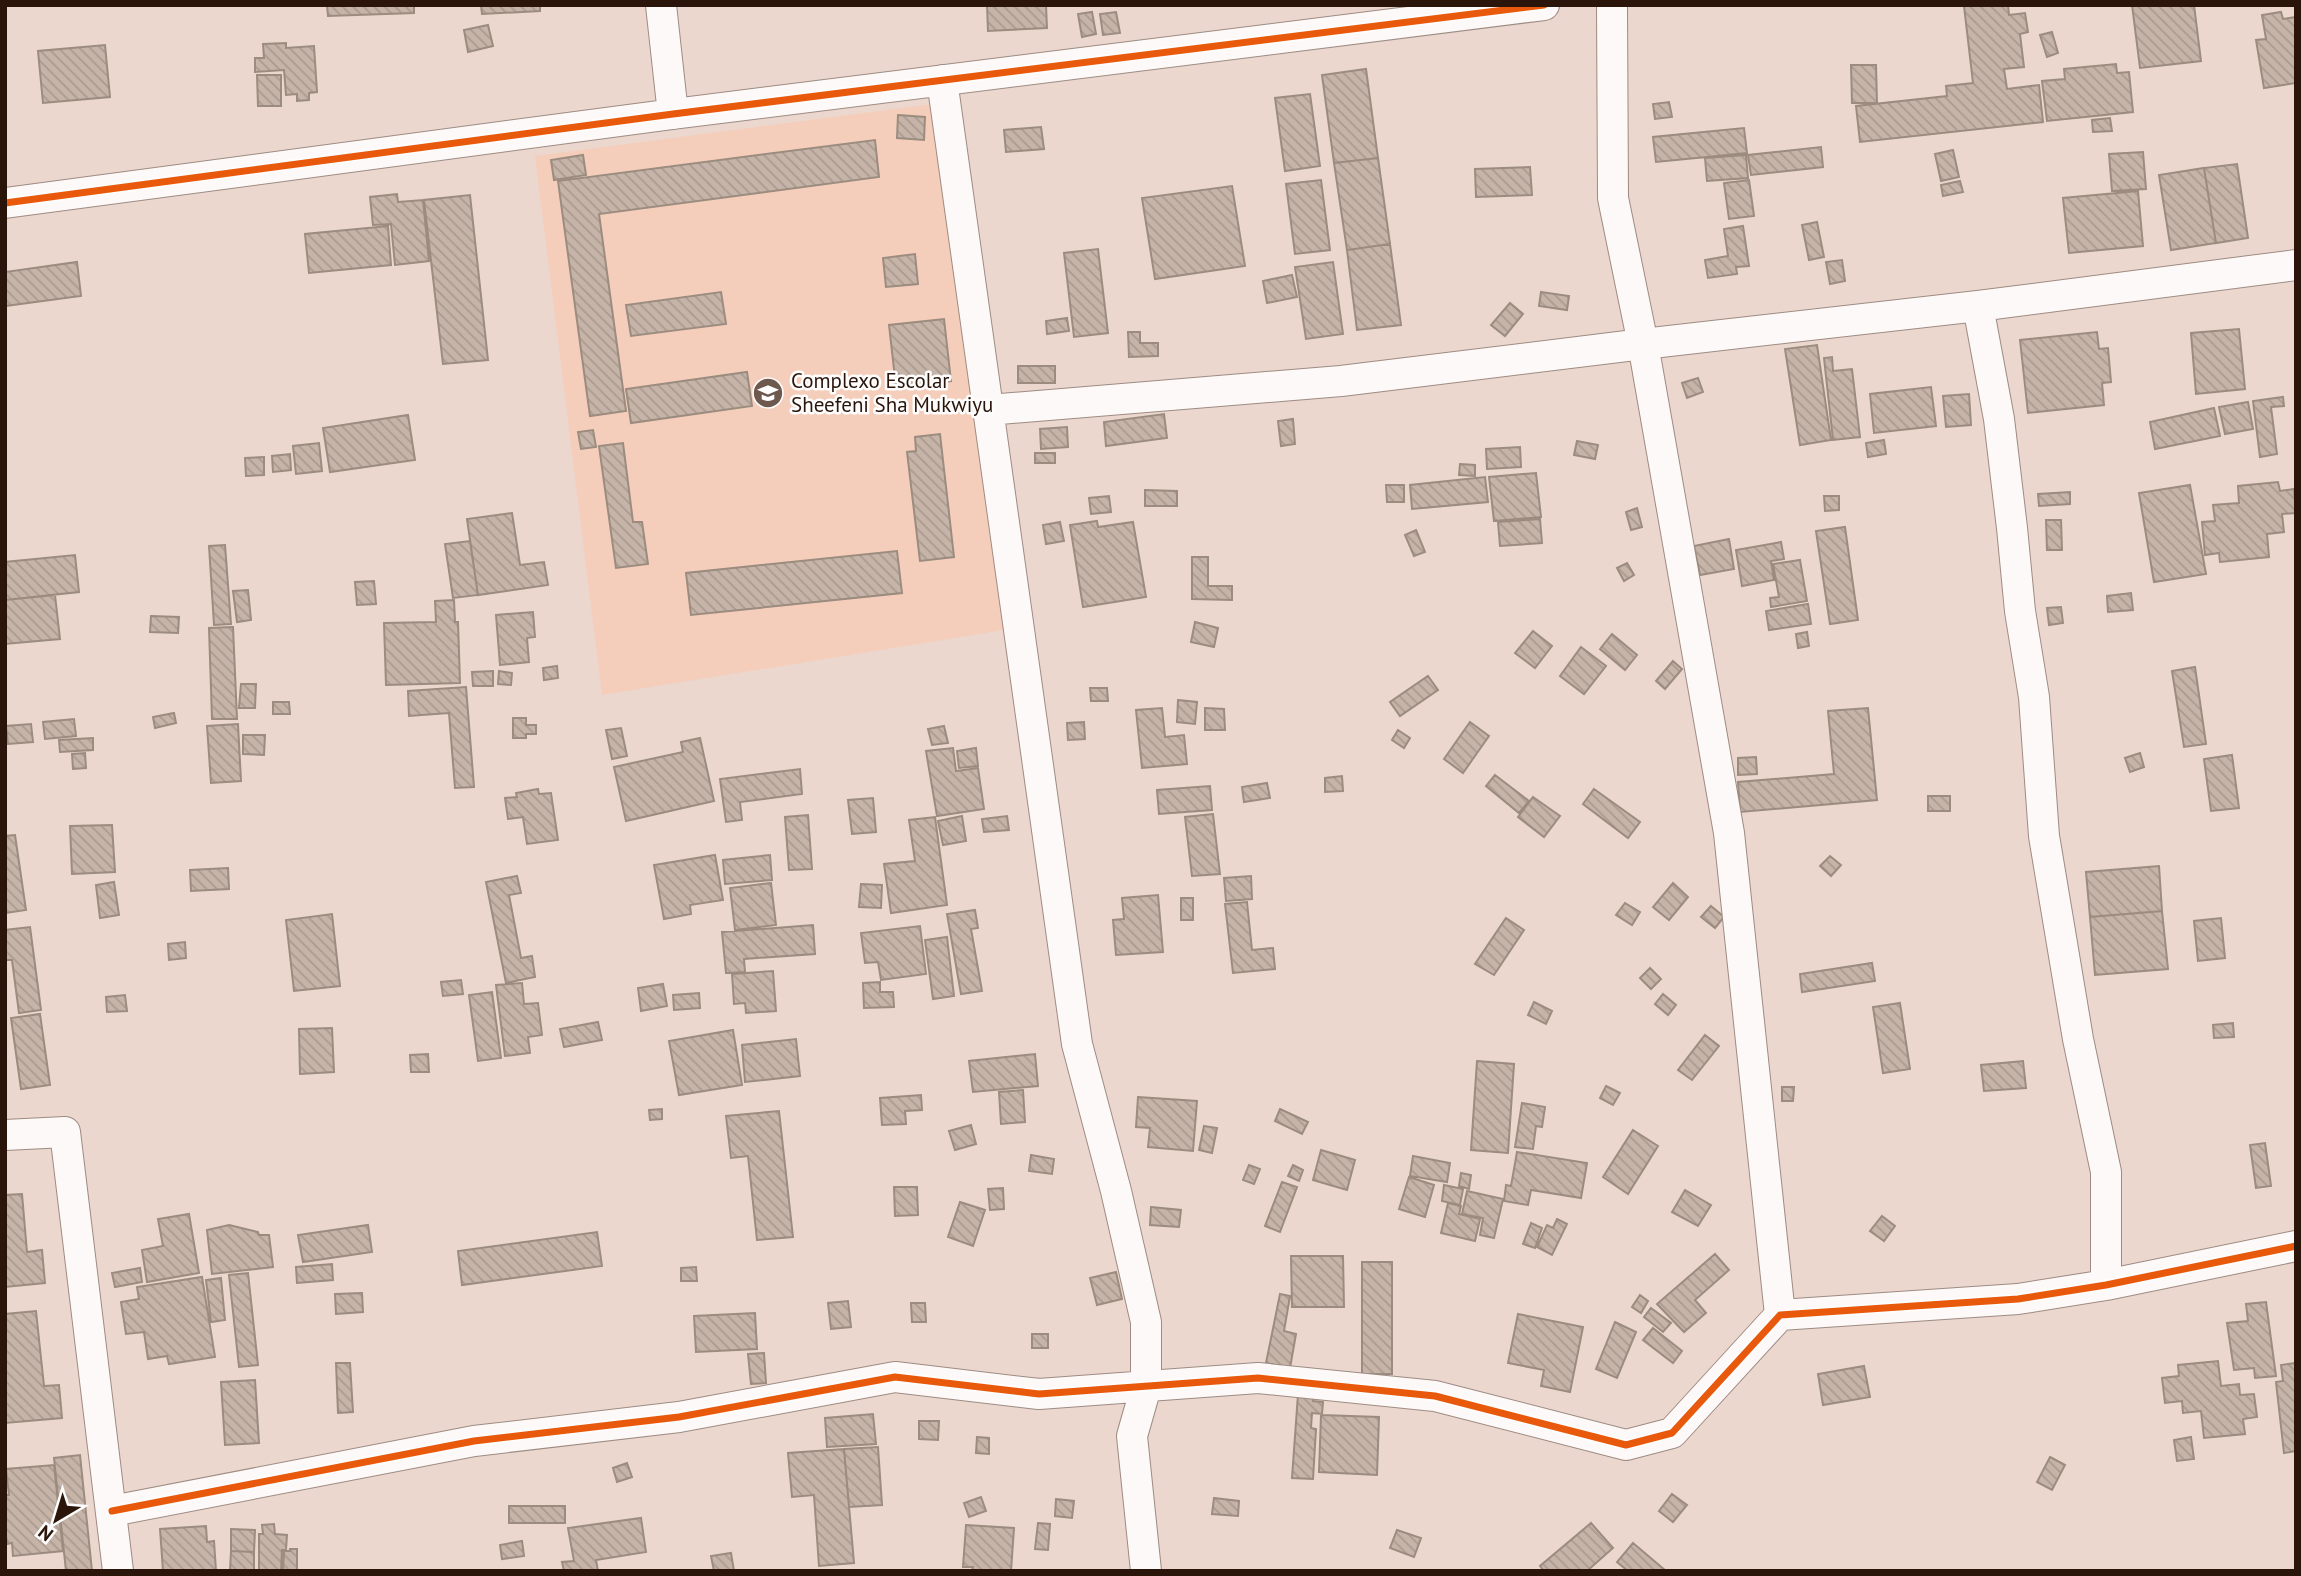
<svg xmlns="http://www.w3.org/2000/svg" width="2301" height="1576" font-family="'PT Sans',sans-serif">
	<style>
		.built { fill: #f5cebb }
		.building { fill: url(#building-back-hatch); stroke: #9c8c7f; stroke-width: 2 }
		.lines { fill: none; stroke-linecap: round; stroke-linejoin: round }
		.minor-casing { stroke: #9e8b82; stroke-width: 32 }
		.minor { stroke: #fcf9f8; stroke-width: 30 }
		.cycleway-casing { stroke: #fdfdfd; stroke-width: 11 }
		.cycleway { stroke: #e8590c; stroke-width: 7 }
		.labels { text-anchor: middle; stroke-width: 5; stroke-linejoin: round; paint-order: stroke }
		.poi-label { font-size: 21px; fill: #2b150a; stroke: #fdfdfd; text-anchor: start }
	</style>
	<defs>
		<pattern id="building-back-hatch" width="6" height="6" patternUnits="userSpaceOnUse" patternTransform="scale(1.75)"><rect width="6" height="6" fill="#c6b4a8"/><path d="M-1 5l2 2M0 0l6 6M5-1l2 2" fill="none" stroke="#aa9a8f"/></pattern>
	</defs>
	<rect width="100%" height="100%" fill="#ebd7ce"/>
	<path class="built" d="M933,104L1004,630L602,695L535,156Z"/>
	<path class="building" d="M327,5H414V13L328,16Z
		M481,5H540V11L482,14Z
		M987,5H1046L1047,28L988,31Z
		M2008,5L2009,15L2025,13L2028,32L2020,34L2024,67L2004,69L2007,89L2039,85L2043,122L1860,142L1856,106L1947,96L1946,86L1973,83L1964,6Z
		M2132,5H2194L2201,61L2140,68Z
		M1092,12L1096,34L1082,37L1078,14Z
		M1116,12L1120,33L1103,35L1100,14Z
		M2281,12L2283,19L2296,17V83L2264,88L2256,40L2266,39L2262,15Z
		M488,25L493,46L468,52L464,30Z
		M2052,32L2058,53L2047,57L2040,35Z
		M286,43V48L314,46L317,92L309,93V100L297,101V94L286,95L284,70L255,72V58H264L263,44Z
		M105,45L110,97L43,103L38,51Z
		M2116,64L2117,73L2129,72L2133,112L2047,121L2042,81L2065,79L2064,69Z
		M1851,65H1876L1877,103H1852Z
		M1366,69L1378,158L1334,163L1322,75Z
		M257,75H281V106H258Z
		M1310,94L1320,166L1285,171L1275,98Z
		M1669,102L1672,117L1655,119L1653,104Z
		M898,115L925,117L924,140L897,138Z
		M2110,118L2112,131L2093,132L2092,120Z
		M1041,127L1044,149L1006,152L1004,130Z
		M1744,128L1747,153L1656,162L1653,137Z
		M875,140L879,177L599,214L626,411L590,416L558,181Z
		M1821,147L1823,167L1751,175L1748,155Z
		M1953,150L1959,177L1941,181L1935,154Z
		M2143,152L2146,189L2112,191L2109,154Z
		M583,155L586,175L554,180L551,160Z
		M1746,155L1748,178L1707,181L1705,158Z
		M1378,158L1390,244L1347,250L1334,163Z
		M2237,164L2248,238L2216,243L2204,168Z
		M1530,167L1532,195L1476,197L1475,169Z
		M2204,168L2216,243L2171,250L2159,175Z
		M1321,180L1330,250L1295,254L1286,184Z
		M1749,180L1754,216L1729,219L1724,183Z
		M1960,181L1963,192L1943,196L1941,185Z
		M1232,186L1245,266L1155,279L1142,198Z
		M2138,191L2143,246L2069,253L2063,198Z
		M397,194L398,202L423,200L429,261L395,265L391,224L373,225L370,197Z
		M470,195L488,360L443,364L424,200Z
		M1817,222L1824,257L1809,260L1802,225Z
		M388,226L391,265L309,273L305,234Z
		M1743,226L1749,266L1736,267L1737,274L1708,278L1705,260L1728,256L1724,229Z
		M1390,244L1401,325L1357,330L1347,250Z
		M1098,249L1108,333L1074,337L1064,253Z
		M915,254L918,284L886,287L883,258Z
		M1842,260L1845,281L1830,284L1826,262Z
		M77,262L81,296L5,306V272Z
		M1333,262L1343,334L1306,339L1295,267Z
		M1292,275L1297,297L1267,303L1263,281Z
		M721,292L726,324L631,336L626,305Z
		M1541,292L1569,296L1567,310L1539,306Z
		M1510,303L1523,314L1505,336L1491,325Z
		M1067,318L1069,331L1047,334L1046,321Z
		M944,319L951,381L896,387L889,325Z
		M2239,329L2245,389L2196,394L2191,333Z
		M1128,332H1140V343H1158V356L1129,357Z
		M2097,332L2099,349L2108,348L2111,382L2102,383L2104,405L2028,413L2020,340Z
		M1817,345L1831,440L1800,445L1785,349Z
		M1832,357L1833,371L1852,369L1860,437L1833,440L1824,358Z
		M1018,366H1055V383H1018Z
		M747,372L752,406L631,423L626,389Z
		M1698,378L1703,392L1687,398L1682,383Z
		M1931,387L1936,426L1874,433L1870,394Z
		M1969,394L1971,425L1946,427L1943,396Z
		M2283,397L2284,406L2271,407L2277,454L2260,457L2253,401Z
		M2248,402L2253,429L2225,434L2219,407Z
		M2214,408L2220,436L2155,449L2150,422Z
		M1164,414L1167,438L1106,446L1104,422Z
		M408,415L415,460L330,472L323,428Z
		M1293,419L1295,444L1281,446L1278,421Z
		M1067,427L1068,447L1041,449L1040,429Z
		M593,430L596,447L581,449L578,432Z
		M940,434L954,557L920,561L907,452L916,451L915,437Z
		M1884,440L1886,454L1868,457L1866,443Z
		M1577,441L1598,445L1595,459L1574,455Z
		M319,443L322,471L296,474L293,446Z
		M623,443L633,522H642L648,564L616,568L599,446Z
		M1520,447L1521,467L1487,469L1486,449Z
		M1035,453H1055V463H1035Z
		M290,454L291,470L273,472L272,456Z
		M264,457V475L246,476L245,458Z
		M1460,464L1475,465V476L1459,475Z
		M1536,473L1541,517L1494,521L1489,477Z
		M1485,477L1488,502L1412,509L1410,485Z
		M2278,482L2280,491L2294,489L2296,513L2282,514L2284,532L2267,534L2269,557L2220,562L2219,553L2205,555L2202,522L2215,521L2213,505L2239,503L2238,486Z
		M1386,485H1404V502H1387Z
		M2190,485L2206,574L2154,582L2139,493Z
		M1145,490L1177,491V506H1145Z
		M2070,492V504L2039,506L2038,494Z
		M1109,496L1111,512L1091,514L1089,498Z
		M1824,496H1839V510L1825,511Z
		M1637,508L1642,527L1631,530L1626,512Z
		M512,513L520,565L544,562L548,585L478,595L467,519Z
		M1540,519L1542,543L1500,546L1498,522Z
		M2046,520H2061L2062,550H2047Z
		M1097,521L1098,527L1133,522L1146,597L1083,607L1070,525Z
		M1060,522L1064,541L1046,544L1043,525Z
		M1845,527L1858,620L1830,624L1816,531Z
		M1416,530L1425,552L1414,556L1405,535Z
		M1729,539L1734,569L1700,575L1694,546Z
		M470,541L478,595L453,598L445,544Z
		M1781,542L1784,559L1771,561L1774,580L1742,586L1736,550Z
		M225,545L231,624L214,625L209,546Z
		M897,551L902,593L691,615L686,573Z
		M75,555L79,592L5,600V562Z
		M1192,557H1208V586H1232V600L1192,599Z
		M1800,560L1807,601L1771,607L1770,598L1779,597L1773,564Z
		M1627,563L1634,575L1624,581L1617,568Z
		M374,581L376,604L357,605L355,582Z
		M248,590L251,620L237,622L233,591Z
		M2131,593L2133,610L2108,612L2107,596Z
		M55,595L60,639L5,644V600Z
		M454,600L455,622H458L460,683L386,685L384,623L436,622L435,601Z
		M1808,604L1811,624L1769,630L1766,611Z
		M2061,607L2063,623L2049,625L2047,608Z
		M533,612L535,637L527,638L529,662L500,665L496,615Z
		M151,616L179,617L178,633L150,632Z
		M1195,622L1218,628L1214,647L1191,642Z
		M233,627L237,719H212L209,628Z
		M1533,631L1552,646L1535,668L1515,653Z
		M1807,632L1809,646L1798,648L1796,634Z
		M1612,634L1637,655L1625,670L1600,649Z
		M1581,647L1606,666L1584,694L1560,676Z
		M1673,661L1682,669L1665,689L1656,681Z
		M557,666L558,678L544,680L543,668Z
		M2195,667L2206,744L2184,747L2172,671Z
		M493,671V686H473L472,672Z
		M499,671L512,673L511,685L498,684Z
		M1428,676L1438,690L1400,716L1390,702Z
		M241,684H256L255,708H239Z
		M466,687L474,787L455,788L449,713L409,716L408,691Z
		M1090,688H1107L1108,701H1091Z
		M1178,700L1197,702L1195,724L1177,722Z
		M273,702H289L290,714H273Z
		M1162,708L1165,737L1184,735L1187,764L1142,768L1136,710Z
		M1205,708L1224,709L1225,730H1205Z
		M1868,708L1877,800L1740,812L1738,782L1834,774L1828,711Z
		M174,713L176,723L155,728L153,717Z
		M513,718H526V725H536V734H526V738H513Z
		M74,719L76,736L45,739L43,722Z
		M1084,722L1085,739L1068,740L1067,723Z
		M1470,722L1489,736L1463,773L1444,759Z
		M31,724L33,742L8,744L6,726Z
		M238,724L241,781L211,783L207,726Z
		M944,726L948,743L932,745L928,729Z
		M621,728L627,756L612,759L606,730Z
		M1398,730L1410,738L1404,748L1392,740Z
		M243,735H265L264,755L243,754Z
		M93,738V750L60,752L59,740Z
		M700,738L714,801L626,821L614,767L683,752L681,742Z
		M953,748L956,771L978,768L984,809L937,816L926,751Z
		M976,748L978,766L959,768L957,751Z
		M85,753L86,768L73,769L72,754Z
		M2140,753L2144,767L2130,772L2125,758Z
		M2232,755L2239,808L2211,811L2204,759Z
		M1756,757L1757,774L1738,775V758Z
		M800,769L802,794L740,802L742,820L726,822L720,779Z
		M1495,775L1529,801L1519,813L1486,786Z
		M1342,776L1343,791L1325,792V778Z
		M1267,783L1270,798L1244,802L1242,787Z
		M1210,786L1212,810L1159,814L1157,790Z
		M538,789L539,794L551,793L558,840L527,844L523,817L508,819L505,798L517,797L516,793Z
		M1594,789L1640,822L1628,838L1583,804Z
		M1928,796H1950V811H1928Z
		M1533,797L1560,816L1544,837L1518,817Z
		M873,798L876,832L852,834L848,800Z
		M1213,814L1220,874L1192,876L1185,817Z
		M808,815L812,869L789,870L785,817Z
		M962,816L966,841L943,845L938,821Z
		M1007,816L1009,830L984,832L982,819Z
		M935,817L947,905L891,913L884,864L915,861L909,820Z
		M112,825L115,872L72,874L70,826Z
		M15,835L26,910L5,913V836Z
		M715,855L723,900L690,905L691,914L664,919L654,865Z
		M770,855L772,880L725,884L723,860Z
		M1830,856L1841,865L1831,876L1820,866Z
		M2159,866L2162,911L2090,917L2086,872Z
		M228,868L229,889L191,891L190,870Z
		M517,876L521,893L509,895L521,958L532,956L535,977L506,983L486,882Z
		M1251,876L1252,899L1226,901L1224,878Z
		M114,882L119,915L100,918L96,885Z
		M771,883L776,925L735,930L730,888Z
		M1673,883L1688,897L1669,920L1653,907Z
		M861,884L882,885L881,908L859,907Z
		M1158,895L1163,952L1116,955L1113,920L1124,919L1122,898Z
		M1181,898H1193V920H1181Z
		M1247,902L1252,950L1273,948L1275,969L1233,973L1225,904Z
		M1625,903L1640,912L1632,925L1616,915Z
		M1711,906L1724,917L1715,928L1701,917Z
		M975,910L978,928L971,929L982,991L961,994L947,914Z
		M2162,911L2168,969L2095,975L2090,917Z
		M332,914L340,986L294,991L286,920Z
		M1506,918L1524,930L1494,975L1475,964Z
		M2221,918L2225,958L2198,961L2194,921Z
		M813,925L815,954L744,959L745,972L726,973L722,932Z
		M920,926L926,974L881,980L878,962L865,963L861,933Z
		M30,927L41,1010L19,1013L12,960H5V930Z
		M947,937L954,996L933,999L925,940Z
		M185,942L186,958L169,960L168,944Z
		M1872,963L1875,981L1802,992L1800,974Z
		M1650,968L1661,979L1651,989L1640,978Z
		M773,971L776,1011L746,1013L745,1003L734,1004L732,974Z
		M461,980L463,994L443,996L441,982Z
		M880,982V992H893L894,1007L864,1008L863,983Z
		M522,983L524,1004L538,1003L542,1035L528,1037L530,1053L505,1056L496,985Z
		M663,984L667,1006L641,1011L638,988Z
		M492,992L501,1058L478,1061L469,995Z
		M699,993L700,1008L674,1010L673,995Z
		M1663,994L1676,1005L1668,1015L1655,1004Z
		M125,995L127,1011L107,1012L106,997Z
		M1534,1002L1552,1011L1546,1024L1528,1015Z
		M1900,1003L1910,1069L1883,1073L1873,1007Z
		M40,1014L50,1085L21,1089L11,1018Z
		M598,1022L602,1040L564,1047L560,1029Z
		M2233,1023L2234,1037L2214,1038L2213,1025Z
		M332,1028L334,1072L300,1074L299,1029Z
		M733,1030L742,1085L679,1095L669,1041Z
		M1705,1035L1719,1046L1692,1080L1678,1070Z
		M796,1039L800,1076L745,1082L742,1045Z
		M428,1054L429,1072H411L410,1055Z
		M1035,1054L1038,1086L973,1092L969,1061Z
		M1477,1061L1514,1064L1508,1153L1471,1150Z
		M2023,1061L2026,1088L1984,1091L1981,1065Z
		M1606,1086L1620,1093L1613,1105L1600,1098Z
		M1782,1087H1794L1793,1101H1782Z
		M1023,1090L1025,1122L1001,1124L999,1092Z
		M921,1095L922,1110L905,1111L906,1124L882,1125L880,1098Z
		M1138,1097L1197,1101L1193,1151L1148,1147L1150,1128L1136,1127Z
		M1522,1103L1545,1107L1542,1127L1536,1126L1533,1149L1515,1147Z
		M662,1109V1119L650,1120L649,1110Z
		M1280,1109L1308,1122L1302,1134L1275,1121Z
		M779,1111L793,1237L757,1240L748,1156L731,1158L726,1116Z
		M971,1125L976,1144L955,1150L949,1131Z
		M1204,1126L1217,1128L1212,1153L1199,1150Z
		M1633,1130L1658,1146L1628,1194L1603,1177Z
		M2265,1143L2271,1186L2256,1188L2250,1145Z
		M1321,1150L1355,1160L1347,1190L1313,1180Z
		M1517,1152L1587,1163L1581,1198L1531,1190L1528,1205L1504,1201L1506,1185L1511,1186Z
		M1031,1155L1054,1159L1052,1174L1029,1171Z
		M1413,1156L1450,1163L1447,1182L1410,1176Z
		M1249,1165L1260,1169L1254,1184L1243,1180Z
		M1293,1165L1303,1170L1299,1181L1288,1176Z
		M1461,1173L1471,1175L1469,1189L1459,1186Z
		M1409,1177L1434,1185L1425,1217L1399,1209Z
		M1282,1182L1297,1187L1280,1232L1265,1226Z
		M1444,1185L1463,1189L1460,1205L1442,1201Z
		M894,1187H917L918,1215L895,1216Z
		M1003,1188L1004,1209L990,1210L988,1189Z
		M1685,1190L1711,1205L1698,1226L1672,1212Z
		M1467,1191L1503,1199L1494,1238L1480,1235L1483,1218L1462,1214Z
		M22,1194L27,1252L42,1250L45,1283L5,1287V1195Z
		M960,1202L985,1210L973,1246L948,1237Z
		M1448,1203L1461,1206L1459,1214L1480,1219L1475,1241L1441,1233Z
		M1151,1207L1181,1210L1179,1227L1150,1225Z
		M189,1214L199,1273L147,1282L142,1250L163,1246L158,1219Z
		M1882,1216L1895,1226L1884,1241L1870,1231Z
		M1557,1219L1567,1224L1552,1255L1537,1247L1547,1225L1553,1228Z
		M1531,1223L1542,1228L1535,1248L1523,1244Z
		M229,1225L258,1232L259,1235H269L273,1267L212,1274L207,1230Z
		M368,1225L372,1252L303,1262L298,1235Z
		M597,1232L602,1266L462,1285L458,1251Z
		M1715,1254L1729,1270L1695,1300L1706,1313L1684,1332L1657,1304Z
		M1291,1256H1343L1344,1307H1292Z
		M1362,1262H1392V1374H1362Z
		M332,1264L333,1280L297,1283L296,1267Z
		M696,1267L697,1281H681V1268Z
		M140,1268L142,1282L115,1287L112,1273Z
		M1116,1272L1122,1299L1097,1305L1090,1278Z
		M248,1273L258,1365L239,1367L229,1275Z
		M202,1277L215,1357L169,1364L167,1356L148,1359L144,1332L126,1334L121,1302L139,1299L137,1287Z
		M221,1278L225,1320L211,1322L206,1280Z
		M362,1293L363,1312L336,1314L335,1294Z
		M1280,1294L1290,1296L1284,1331L1296,1334L1290,1368L1266,1363Z
		M1640,1295L1648,1301L1641,1313L1632,1307Z
		M848,1301L851,1327L831,1329L828,1303Z
		M2266,1302L2276,1376L2255,1378L2254,1368L2234,1370L2227,1323L2248,1321L2246,1304Z
		M911,1303H925L926,1322H912Z
		M1651,1308L1671,1323L1663,1332L1644,1317Z
		M36,1311L44,1386L59,1385L62,1418L5,1423V1314Z
		M755,1313L757,1349L696,1352L694,1316Z
		M1518,1314L1583,1327L1570,1392L1541,1386L1544,1370L1508,1363Z
		M1615,1322L1636,1332L1617,1378L1596,1369Z
		M1653,1328L1682,1351L1673,1363L1643,1340Z
		M1032,1334H1048V1348H1032Z
		M764,1353L766,1383L751,1384L748,1354Z
		M2218,1361L2221,1386L2239,1384L2240,1395L2254,1394L2257,1417L2243,1419L2245,1434L2204,1438L2201,1411L2183,1413L2182,1401L2165,1403L2162,1378L2179,1376L2178,1365Z
		M336,1363H350L353,1412L338,1413Z
		M2296,1363V1451L2284,1453L2276,1382L2283,1381L2281,1365Z
		M1864,1366L1870,1397L1823,1405L1818,1374Z
		M255,1380L259,1443L225,1445L221,1382Z
		M1298,1394L1314,1395L1313,1401L1323,1402L1322,1414L1312,1413L1311,1428L1316,1429L1313,1479L1292,1478Z
		M873,1414L876,1444L827,1447L825,1418Z
		M1321,1415L1379,1417L1377,1475L1319,1472Z
		M919,1421H939L938,1440L919,1439Z
		M977,1437L989,1438V1454L976,1453Z
		M2191,1437L2194,1459L2177,1461L2174,1440Z
		M878,1447L882,1505L849,1507L844,1449Z
		M844,1449L854,1563L819,1566L814,1495L792,1497L788,1453Z
		M80,1455L92,1571H66L54,1458Z
		M2050,1457L2065,1465L2052,1490L2037,1482Z
		M627,1463L632,1477L617,1482L613,1468Z
		M54,1465L63,1551L13,1556L12,1543L7,1544L5,1527V1495H9L6,1469Z
		M1672,1494L1687,1505L1673,1522L1659,1511Z
		M981,1497L986,1511L969,1517L964,1503Z
		M1214,1498L1239,1501L1238,1516L1212,1514Z
		M1056,1499L1074,1501L1072,1518L1055,1516Z
		M509,1506H565V1523H509Z
		M641,1518L646,1552L596,1560L598,1571H564L562,1562L574,1561L568,1528Z
		M1038,1523L1050,1524L1048,1550L1035,1549Z
		M1591,1523L1613,1548L1587,1571H1544L1540,1566Z
		M274,1524L275,1534L287,1535L286,1550H282L281,1571H259V1534H263L262,1525Z
		M966,1525L1014,1528L1011,1571H972L973,1567H963Z
		M206,1526L207,1542L214,1541L216,1571H163L160,1529Z
		M231,1529L255,1530L254,1552L231,1551Z
		M1397,1530L1421,1538L1414,1557L1390,1548Z
		M522,1541L524,1556L502,1559L500,1545Z
		M1633,1543L1666,1571H1628L1617,1562Z
		M290,1549H297V1571H283L284,1551H290Z
		M231,1551L254,1552V1571H230Z
		M731,1553L734,1571H714L711,1556Z"/>
	<g class="lines">
		<g class="minor-casing">
			<path id="minor" d="M661,5L673,114
				M1612,5L1613,198L1643,344L1729,833L1780,1315
				M942,80L1077,1044L1116,1191L1146,1322V1387L1132,1436L1146,1571
				M5,203L673,114L1544,5
				M1978,306L1999,419L2012,528L2020,611L2034,697L2044,836L2078,1039L2106,1172V1285
				M988,410L1341,381L1643,344L1978,306L2296,265
				M5,1135L65,1132L118,1571
				M112,1511L474,1441L679,1417L895,1377L1039,1394L1258,1378L1435,1396L1626,1445L1672,1433L1780,1315L2018,1299L2106,1285L2296,1246"/>
		</g>
		<use href="#minor" class="minor"/>
		<g class="cycleway-casing">
			<path id="cycleway" d="M5,203L673,114L1544,5
				M112,1511L474,1441L679,1417L895,1377L1039,1394L1258,1378L1435,1396L1626,1445L1672,1433L1780,1315L2018,1299L2106,1285L2296,1246"/>
		</g>
		<use href="#cycleway" class="cycleway"/>
	</g>
	<defs>
		<g id="school-disc" transform="scale(1.575)"><circle r="9.5" fill="#6e594f" stroke="#fdfdfd"/><path d="M0-5L7-2L0 1L-7-2ZM-4 1L0 2.5L4 1V4Q0 6-4 4Z" fill="#fff"/></g>
	</defs>
	<g fill-rule="evenodd">
		<use href="#school-disc" x="768" y="393"/>
	</g>
	<g class="labels">
		<g class="poi-label">
			<text x="791" y="388">Complexo Escolar<tspan x="791" dy="24">Sheefeni Sha Mukwiyu</tspan></text>
		</g>
	</g>
	<rect width="2301" height="1576" fill="none" stroke="#2b150a" stroke-width="14"/>
	<g transform="translate(56 1520) rotate(218)" stroke="#fdfdfd" stroke-width="5" paint-order="stroke">
	<path d="M0-5L12 26L0 18L-12 26Z" fill="#2b150a"/>
	<text y="-10" font-size="19" font-weight="bold" text-anchor="middle" fill="#2b150a">N</text>
	</g>
</svg>
